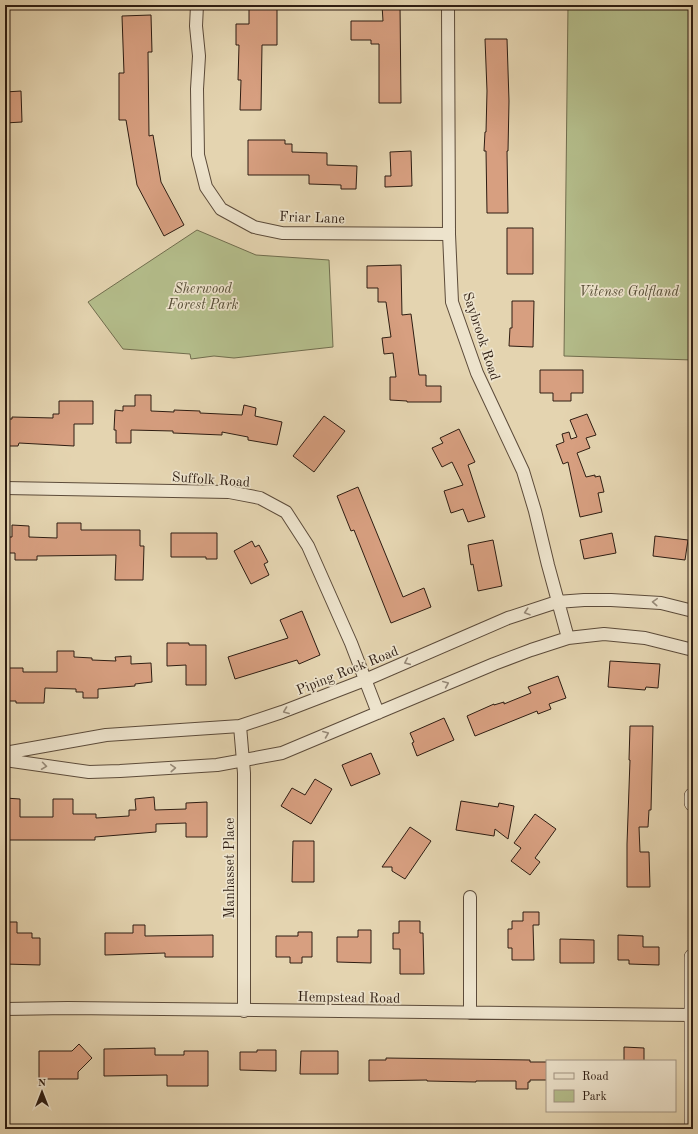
<svg xmlns="http://www.w3.org/2000/svg" width="698" height="1134" font-family="'Old Standard TT',serif">
	<style>
		.green { fill: #b4bd8b; stroke: #716d4e }
		.building { fill: #d79f80; stroke: #2e1d12 }
		.lines { fill: none; stroke-linecap: round; stroke-linejoin: round }
		.minor-casing { stroke: #5c4b3a; stroke-width: 14 }
		.secondary-casing { stroke: #2e1d12; stroke-width: 18 }
		.minor { stroke: #ede3cc; stroke-width: 12 }
		.secondary { stroke: #ede3cc; stroke-width: 17 }
		.oneway { stroke: #978a78 }
		.labels { text-anchor: middle; stroke-width: 3.5; stroke-linejoin: round; paint-order: stroke }
		.street-label { font-size: 14px; fill: #2e1d12; stroke: #ede3cc }
		.park-label { font-size: 14px; font-style: italic; fill: #564d36; stroke: #ede3cc }
	</style>
	<rect width="100%" height="100%" fill="#e4d4b0"/>
	<filter id="stains"><feTurbulence type="fractalNoise" baseFrequency=".005" numOctaves="4"/><feColorMatrix values="0 0 0 0 .2 0 0 0 0 .09 0 0 0 0 .02 0 0 0 .5 -.17"/></filter>
	<radialGradient id="worn" r=".72"><stop offset=".6" stop-color="#630" stop-opacity="0"/><stop offset="1" stop-color="#630" stop-opacity=".3"/></radialGradient>
	<path class="green" d="M568,5H693V360L564,356Z
		M197,230L256,255L329,260L333,347L234,358L214,356L191,359L190,354L123,349L88,302Z"/>
	<path class="building" d="M249,5H277V45H262L261,110H240L241,80H238L239,45H236V24H249Z
		M382,5H400L401,103H379V44H371V40H351V21H383Z
		M151,15L152,52H148L149,136L153,135L161,182L184,225L164,236L137,185L126,120H119V73H124L122,16Z
		M485,39H507L509,101L508,151H507L508,213H487L486,151H484L485,132H486L487,91Z
		M21,91L22,122L5,123V92Z
		M248,140H285V144H292V152L327,153V165L357,166L356,189H341V185L309,184V175H248Z
		M411,151L412,186L385,187V176H391L390,152Z
		M507,228H533V274H507Z
		M401,265L402,315L411,314L419,375H426V386H441V402H407V401L390,400V377H396L393,353L384,354L382,338L391,337L386,302H378V288H367V266Z
		M512,301H534L533,347L509,346L510,328H512Z
		M540,370H583V393H571V401H553V393H540Z
		M135,395H151V411L174,412V410L200,411V413L242,415L244,405L256,408L255,416L282,422L277,445L248,440V437L222,432V435L173,433V431L131,430V443H116V430H114L115,410L123,411V406H135Z
		M59,401H93V424H74V446L19,443L18,446H5V419H12V417L53,418V414H59Z
		M587,414L596,435L586,438L590,448L577,453L586,477L595,475V477L600,476L604,492L598,493L602,512L580,517L568,462L563,464L556,445L564,442L562,434L569,432L571,439L577,437L570,420Z
		M324,416L345,431L314,472L293,456Z
		M459,429L475,462L468,465L485,517L468,522L463,509L451,513L444,491L463,485L452,462L442,467L432,448L443,443L440,438Z
		M358,487L403,597L424,588L431,607L391,623L354,530L351,531L337,496Z
		M57,523H81V530H140V546H144L143,580H115L116,555L37,556V560H15V553H5V537H12V525L29,526V537L57,538Z
		M171,533H217V559H206V557H171Z
		M612,533L616,553L584,559L580,540Z
		M655,536L688,540L685,560L653,556Z
		M493,540L502,586L478,591L473,564L471,565L468,545Z
		M252,541L255,547L259,545L268,562L264,564L269,575L251,584L234,551Z
		M302,611L320,655L299,664L297,660L235,679L228,657L288,638L280,620Z
		M167,643H189V645H206V685H186V665L167,666Z
		M57,651H74V657L92,658V660L116,661L115,657L131,656V664L151,663L152,682L135,684V686L98,689V698H83V692H76V689L45,688L44,703H16V701H9L8,668H23V672H57Z
		M610,661L660,664L658,688L646,687L645,690L608,687Z
		M558,676L566,698L549,704L551,709L538,714L537,711L475,736L467,716L494,704V705L504,702V704L531,693L528,687Z
		M444,718L454,740L417,756L412,743L414,742L410,733Z
		M630,726H653L651,810H649L648,827H639L640,852H649L650,887H627V844L630,760H629Z
		M371,753L380,774L351,786L342,765Z
		M315,779L332,789L311,824L281,806L292,788L305,795Z
		M154,797L155,810L186,809V803L207,802V837H186V823L156,824V832L95,837V840H5V798L20,799V817H53V799H73V814H96V818L129,816V810H136L135,799Z
		M461,801L498,807L499,803L514,806L508,839L495,829L494,836L456,830Z
		M535,814L556,829L535,858L540,862L530,875L511,861L521,848L514,843Z
		M410,827L431,841L405,879L392,871V867H382Z
		M293,841H314V882H292Z
		M523,912H539V925H533L534,960H512V948H508V929H512V921H523Z
		M399,921H420V933H423L424,974H400V949H393V933H399Z
		M5,922H17V933H32V938H40V965L5,964Z
		M133,925H145V936L213,935V957H165V953L105,955V933H133Z
		M358,930H371V963L337,962V937H358Z
		M298,932H312V957H302V963H290V957H276V936H298Z
		M618,935L643,936V947H659V965L629,964V960H618Z
		M560,939L594,940V963H560Z
		M79,1044L92,1058L78,1072V1079H39V1051H72Z
		M624,1047L644,1048V1061H624Z
		M155,1048V1055H184V1051H208V1086H167V1075L104,1076V1049Z
		M257,1050H276V1071L240,1070V1052H257Z
		M301,1051H338V1074H300Z
		M386,1058L530,1060V1062H547V1080H530V1082H528V1089H516V1081H476V1082L427,1081V1080L369,1081V1060H386Z"/>
	<g class="lines">
		<g class="minor-casing">
			<path id="minor" d="M197,5L196,26L199,56L197,89L198,155L206,187L221,209L254,227L282,233L449,234
				M448,5L449,234L452,302L477,373L523,471L535,511L548,565L568,638
				M5,488L229,492L260,498L286,512L308,546L351,643L378,713
				M240,726L244,773V1011
				M5,753L106,735L240,726L282,712L365,680L508,618L557,602L584,600H611L661,603L693,611
				M5,760L89,772L120,771L217,765L282,753L494,664L531,650L568,638L604,634L645,638L693,650
				M470,897V1013
				M5,1009L68,1008L693,1015"/>
		</g>
		<g class="secondary-casing">
			<path id="secondary" d="M693,796V803
				M693,1129V957"/>
		</g>
		<use href="#minor" class="minor"/>
		<use href="#secondary" class="secondary"/>
	</g>
	<defs><path id="oneway-chevron" d="M-2-3.5L2.5 0L-2 3.5" fill="none" stroke-width="1.6" stroke-linecap="round" stroke-linejoin="round"/></defs>
	<g class="oneway">
		<use href="#oneway-chevron" transform="translate(655 602) rotate(-176)"/>
		<use href="#oneway-chevron" transform="translate(527 612) rotate(162)"/>
		<use href="#oneway-chevron" transform="translate(407 662) rotate(156)"/>
		<use href="#oneway-chevron" transform="translate(446 684) rotate(-23)"/>
		<use href="#oneway-chevron" transform="translate(286 711) rotate(159)"/>
		<use href="#oneway-chevron" transform="translate(326 734) rotate(-22)"/>
		<use href="#oneway-chevron" transform="translate(44 766) rotate(8)"/>
		<use href="#oneway-chevron" transform="translate(173 768) rotate(-4)"/>
	</g>
	<g class="labels">
		<g class="street-label">
			<text transform="translate(312 217) rotate(2)" y="5">Friar Lane</text>
			<text transform="translate(482 336) rotate(72)" y="5">Saybrook Road</text>
			<text transform="translate(211 479) rotate(4)" y="5">Suffolk Road</text>
			<text transform="translate(347 670) rotate(-22)" y="5">Piping Rock Road</text>
			<text transform="translate(229 868) rotate(-90)" y="5">Manhasset Place</text>
			<text transform="translate(349 997) rotate(1)" y="5">Hempstead Road</text>
		</g>
		<g class="park-label">
			<text x="203" y="293">Sherwood<tspan x="203" dy="16">Forest Park</tspan></text>
			<text x="629" y="296">Vitense Golfland</text>
		</g>
	</g>
	<rect width="698" height="1134" fill="none" stroke="#e4d4b0" stroke-width="20"/>
	<rect x="6" y="6" width="686" height="1122" fill="none" stroke="#2e1d12" stroke-width="2"/>
	<rect x="10" y="10" width="678" height="1114" fill="none" stroke="#2e1d12"/>
	<rect x="546" y="1060" width="130" height="52" fill="#ede3cc" stroke="#a19482"/>
	<rect x="554" y="1073" width="20" height="6" fill="#ede3cc" stroke="#a19482"/>
	<text x="582" y="1080" font-size="12" fill="#2e1d12">Road</text>
	<rect x="554" y="1090" width="20" height="12" fill="#b4bd8b" stroke="#a19482"/>
	<text x="582" y="1100" font-size="12" fill="#2e1d12">Park</text>
	<g transform="translate(42 1092)" stroke="#ede3cc" stroke-width="3" paint-order="stroke">
	<path d="M0-3L7 15L0 10L-7 15Z" fill="#2e1d12"/>
	<text y="-6" font-size="11" font-weight="bold" text-anchor="middle" fill="#2e1d12">N</text>
	</g>
	<rect width="100%" height="100%" filter="url(#stains)"/>
	<rect width="100%" height="100%" fill="url(#worn)"/>
</svg>
